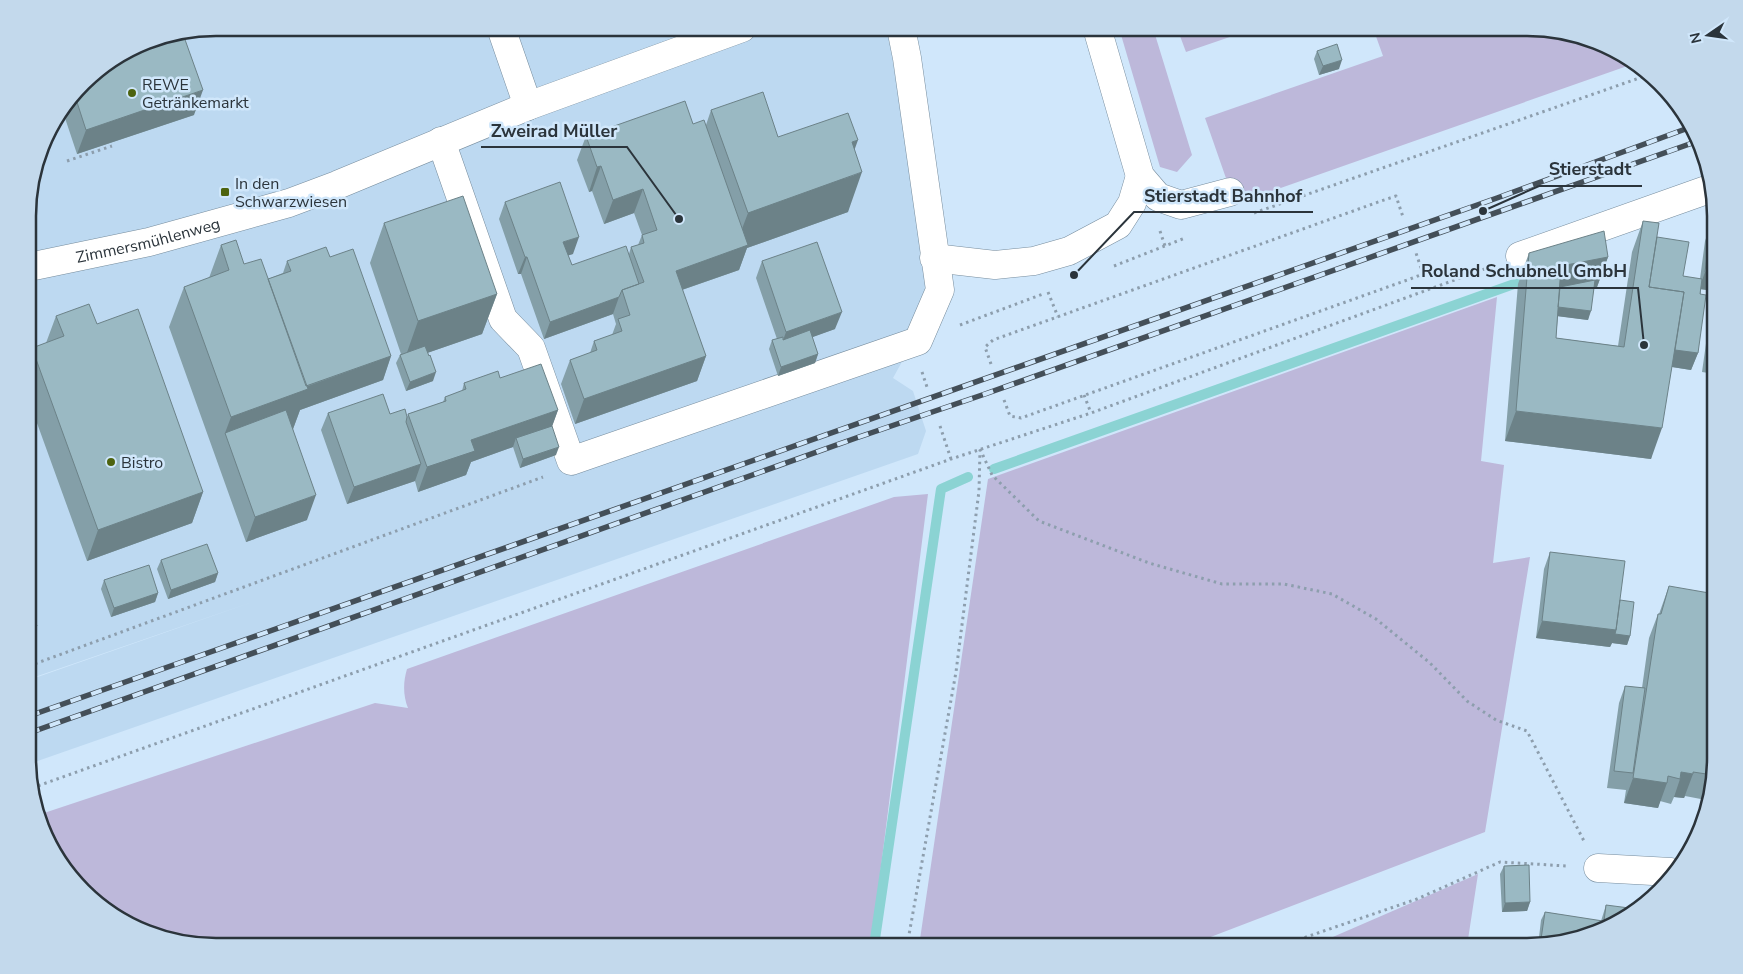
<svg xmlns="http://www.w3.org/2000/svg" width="1743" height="974" font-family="'Nunito Sans',sans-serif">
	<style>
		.built { fill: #bdd9f1 }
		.green { fill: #bdb8da }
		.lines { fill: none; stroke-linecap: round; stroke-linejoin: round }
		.stream { stroke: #8bd3d3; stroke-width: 10 }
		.minor-casing { stroke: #768c9d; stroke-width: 29 }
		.path { stroke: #8d9ead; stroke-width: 3; stroke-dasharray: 2.5 4; stroke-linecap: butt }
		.minor { stroke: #fff; stroke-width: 28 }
		.rail-casing { stroke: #444f58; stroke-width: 5.5 }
		.rail { stroke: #d0e7fb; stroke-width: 4; stroke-dasharray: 11; stroke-linecap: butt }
		.wall { fill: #849fa8 }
		.shaded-wall { fill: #6c8288 }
		.building { fill: #9ab9c3; stroke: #6c8288 }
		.poi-dot { fill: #4d630f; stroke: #d0e7fb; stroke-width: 2 }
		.labels { text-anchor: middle; stroke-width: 5; stroke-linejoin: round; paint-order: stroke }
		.poi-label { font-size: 16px; fill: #2b343b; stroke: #d0e7fb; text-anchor: start }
		.street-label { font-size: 16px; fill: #2b343b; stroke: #d0e7fb }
		.rim { fill: none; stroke: #2b343b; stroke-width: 2.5 }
		.leader { fill: none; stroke: #2b343b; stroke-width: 2 }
		.callout-dot { fill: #2b343b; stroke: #d0e7fb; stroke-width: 2 }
		.callout-label { font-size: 18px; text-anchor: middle; font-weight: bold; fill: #2b343b; stroke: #d0e7fb; stroke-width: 5; stroke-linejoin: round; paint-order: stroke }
	</style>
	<rect width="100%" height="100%" fill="#d0e7fb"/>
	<path class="built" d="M217,28H887L934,304L893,378L913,391L926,431L918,454L29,764V680L258,600L29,679V192L47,133L92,75L144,42Z"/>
	<path class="green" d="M1119,28H1153L1192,155L1177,172L1160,167Z
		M1177,28H1256L1186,52Z
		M1373,28H1527L1576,34L1621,53L1633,64L1235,204L1205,118L1383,56Z
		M1497,297L1481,461L1504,465L1493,563L1530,557L1485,832L1187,946H919L988,479Z
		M928,494L871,946H216L168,940L122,921L60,863L41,814L375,703L408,708C403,696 403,682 407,669L894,497Z
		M1478,874L1467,946H1312Z"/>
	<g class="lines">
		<path class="stream" d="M994,469L1531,278
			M874,946L941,489L968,477"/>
		<g class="minor-casing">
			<g id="minor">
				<path d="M501,28L528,106"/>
				<path d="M1097,28L1140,176L1158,197L1181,205L1230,192"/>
				<path d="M441,141L503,319L531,348L571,461L918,341L940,290L907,58L901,28"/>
				<path d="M1520,256L1712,188"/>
				<path d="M934,258L995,265L1034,261L1069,251L1118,225L1132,203L1140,176"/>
				<path id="s1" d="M29,267L149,242L289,203L337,185L528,106L742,28"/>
				<path d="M1598,868L1671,872"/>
			</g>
		</g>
		<path class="path" d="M67,161L112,146
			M1254,213L1645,76
			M1160,231L1165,246
			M1114,266L1185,238
			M1048,292L1058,317
			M960,325L1043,294
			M991,364L985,347L993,340L1381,201L1396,196L1403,217
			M922,372L927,387
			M1084,395L1091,413
			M1004,400L1010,416L1021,418L1410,279L1423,274L1416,253
			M940,426L951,459
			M980,449L992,475L1039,521L1149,563L1222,584H1284L1332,594L1376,619L1430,663L1467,701L1496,720L1527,731L1584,841
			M29,666L543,477
			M32,788L951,459L1091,413L1490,267
			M907,946L956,672L979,491L980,450
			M1280,946L1417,899L1500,862L1567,866"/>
		<use href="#minor" class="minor"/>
		<g class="rail-casing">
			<path id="rail" d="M29,716L1497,198L1691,127
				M29,733L856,438L985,394L1698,141"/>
		</g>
		<use href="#rail" class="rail"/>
	</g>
	<path class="wall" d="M1317,51L1339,69L1319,75L1314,59Z
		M92,75L194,115L77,154L63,112Z
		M711,110L778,137L854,150L848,212L747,248L739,270L682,290L706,356L697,381L575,424L561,384L570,360L590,353L594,341L612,335L616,324L613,314L544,339L521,274H518L499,219L505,202L573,254L568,255L572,265L629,254L631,247L638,245L642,235L634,213L604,224L592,191L589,192L577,160L586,136L693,124L706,125Z
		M1643,221L1657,237L1683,276L1700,279L1705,241L1711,224L1715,291L1701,289L1698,353L1691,370L1672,367L1651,459L1505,441L1518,284L1529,253L1608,257L1597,287L1594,288L1588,320L1558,316L1556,338L1618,346L1632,252Z
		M384,223L497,294L482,334L427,353L433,381L406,391L396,363L400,355L401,354L370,263Z
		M221,245L244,264L268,279L283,273L287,261L330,257L391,356L383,380L300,410L293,429L307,520L246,542L169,327L184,287L209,278Z
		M762,261L835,329L812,337L818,354L815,363L778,376L769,349L772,340L777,339L756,278Z
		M1715,306V374L1702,372L1709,322Z
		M56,316L97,324L203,492L192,523L87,561L29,401V356L32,348L46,343Z
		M500,378L558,410L552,426L556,455L520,468L513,447L471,462L466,475L418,492L415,481L347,504L321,430L328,413L390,414L407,417L408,414L443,402L445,397L462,391L464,383Z
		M1550,552L1620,600L1630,636L1627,645L1612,643L1610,647L1536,638L1544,569Z
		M161,560L218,573L215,582L168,599L157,569Z
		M104,580L158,593L155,602L111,617L101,589Z
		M1669,586L1715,770L1706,800L1685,796L1684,798L1674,797L1671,804L1660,801L1658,808L1624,803L1626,790L1607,788L1619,703L1625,686L1642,688L1649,638L1658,614H1659Z
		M1504,866L1530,902L1527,911L1502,912L1500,874Z
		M1606,905L1631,915L1587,937L1538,946L1541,920L1545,912L1601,921Z"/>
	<path class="shaded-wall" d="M1342,60L1339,69L1319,75L1323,66Z
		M203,90L194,115L77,154L86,130Z
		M858,140L844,179L862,172L848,212L747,248L739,270L667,295L676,271L734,250L748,213L852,142Z
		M601,166L592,191L589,192L597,167Z
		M643,189L634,213L604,224L613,200Z
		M579,237L573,254L557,259L563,242Z
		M525,257H527L521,274H518Z
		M1608,257L1597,287L1552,296L1561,266Z
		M1705,272L1715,273V291L1699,289Z
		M497,294L482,334L404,361L418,321Z
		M619,297L613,314L544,339L550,322Z
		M1551,306L1591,311L1588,320L1548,315Z
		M842,312L835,329L780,349L786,332Z
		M1672,349L1698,353L1691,370L1666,366Z
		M818,354L815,363L778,376L781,367Z
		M391,356L383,380L300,410L293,429L225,433L231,417L297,390Z
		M706,356L697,381L575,424L584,399Z
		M436,372L433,381L406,391L410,382Z
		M558,410L549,435L516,438L513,447L471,462L466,475L418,492L427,467L471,440Z
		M1516,411L1662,428L1651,459L1505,441Z
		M559,447L556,455L520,468L523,459Z
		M421,464L415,481L347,504L354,487Z
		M203,492L192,523L87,561L98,530Z
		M316,495L307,520L246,542L255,517Z
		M218,573L215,582L168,599L171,590Z
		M158,593L155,602L111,617L114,608Z
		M1542,621L1616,630L1630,636L1627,645L1612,643L1610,647L1536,638Z
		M37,626L34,634L29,636V628Z
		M1681,772L1693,774L1684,798L1674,797L1680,779Z
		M1633,778L1667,783L1658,808L1624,803Z
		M1530,902L1527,911L1502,912L1505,903Z"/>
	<path class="building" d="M183,34L203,90L86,130L75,96L92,75L144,42Z
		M1337,44L1342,60L1323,66L1317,51Z
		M763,92L778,137L848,113L858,140L852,142L862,172L748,213L711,110Z
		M685,101L693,124L704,120L748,245L676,271L706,356L584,399L570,360L597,350L594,341L622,331L618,319L630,315L622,290L644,282L631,247L644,243L642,235L657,230L643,189L613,200L601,166L597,167L586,136Z
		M560,182L579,237L563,242L572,265L626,246L639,284L622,290L619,297L550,322L527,257H525L505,202Z
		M463,196L497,294L418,321L384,223Z
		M1643,221L1659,223L1649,287L1684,292L1662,428L1516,411L1529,253L1604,231L1608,257L1561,266L1556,338L1624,347Z
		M1711,224H1715V273L1705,272Z
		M1657,237L1689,242L1683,276L1702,279L1700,294L1706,295L1698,353L1675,350L1684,292L1649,287Z
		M236,240L244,264L261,259L308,389L231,417L184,287L229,270L221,245Z
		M817,242L842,312L786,332L762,261Z
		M326,247L330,257L353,249L391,356L306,386L268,279L291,271L287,261Z
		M1595,280L1591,311L1558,307L1560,287Z
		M89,304L97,324L138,309L203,492L98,530L32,348L64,336L56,316Z
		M1715,306V356L1708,355Z
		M810,330L818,354L781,367L772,340L783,337V340Z
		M425,346L429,356L430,355L436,372L410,382L400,355Z
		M541,364L558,410L471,440L475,451L427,467L408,414L446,401L445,397L466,389L464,383L498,371L500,378L506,376Z
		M383,394L390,414L405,409L407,417L406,422L421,464L354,487L328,413Z
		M286,410L316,495L255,517L225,433Z
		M552,426L559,447L523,459L516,438Z
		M207,544L218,573L171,590L161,560Z
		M1550,552L1625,561L1616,630L1542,621Z
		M149,565L158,593L114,608L104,580Z
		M1669,586L1715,594V770L1713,775L1693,772V774L1681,772L1680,779L1668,776L1667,783L1633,778L1658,614H1661Z
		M1620,600L1634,602L1630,636L1615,634L1616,630Z
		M29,601L37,626L29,628Z
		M1625,686L1645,688L1633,773L1614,771Z
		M1529,865L1530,902L1505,903L1504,866Z
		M1606,905L1637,909L1631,915L1603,929Z
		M1545,912L1603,921L1602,929L1587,937L1540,946Z"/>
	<g class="poi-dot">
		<circle cx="132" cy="93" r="5"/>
		<rect x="220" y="187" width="10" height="10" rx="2.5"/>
		<circle cx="111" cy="462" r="5"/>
	</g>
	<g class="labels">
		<g class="poi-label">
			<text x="142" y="90">REWE<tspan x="142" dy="18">Getränkemarkt</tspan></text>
			<text x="235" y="189">In den<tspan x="235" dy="18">Schwarzwiesen</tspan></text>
			<text x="121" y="468">Bistro</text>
		</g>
		<g class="street-label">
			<text dy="6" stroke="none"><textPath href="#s1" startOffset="122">Zimmersmühlenweg</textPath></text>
		</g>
	</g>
	<path d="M0 0H1743V974H0ZM216 36H1527A180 180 0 0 1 1707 216V758A180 180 0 0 1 1527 938H216A180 180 0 0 1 36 758V216A180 180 0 0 1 216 36Z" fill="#c3d9ec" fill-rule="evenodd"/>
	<path class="rim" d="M216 36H1527A180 180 0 0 1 1707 216V758A180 180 0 0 1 1527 938H216A180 180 0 0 1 36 758V216A180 180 0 0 1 216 36Z"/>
	<path class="leader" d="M679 219L627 147H481M1483 211L1539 186H1642M1074 275L1134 212H1313M1644 345L1638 288H1411"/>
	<g class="callout-dot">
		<circle cx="679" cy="219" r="5"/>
		<circle cx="1483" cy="211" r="5"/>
		<circle cx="1074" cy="275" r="5"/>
		<circle cx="1644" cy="345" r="5"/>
	</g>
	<g class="callout-label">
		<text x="554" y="137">Zweirad Müller</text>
		<text x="1590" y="175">Stierstadt</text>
		<text x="1223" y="202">Stierstadt Bahnhof</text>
		<text x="1524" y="277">Roland Schubnell GmbH</text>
	</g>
	<g transform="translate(1708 35) rotate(257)" stroke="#d0e7fb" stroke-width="4" paint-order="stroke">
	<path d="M0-4L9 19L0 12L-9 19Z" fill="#2b343b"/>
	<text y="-8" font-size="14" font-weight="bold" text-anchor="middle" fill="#2b343b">N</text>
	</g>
</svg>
